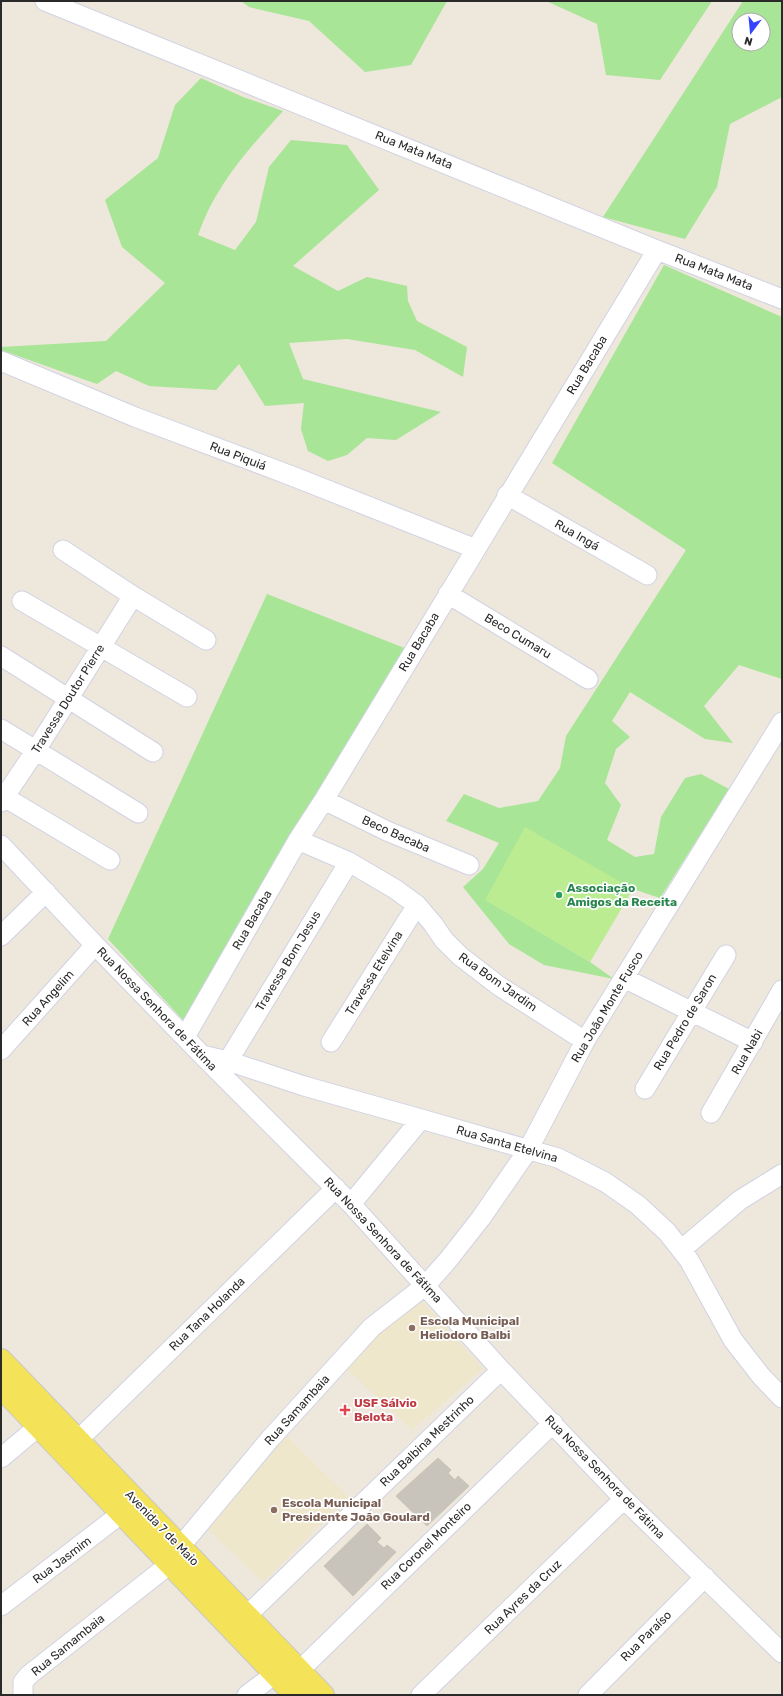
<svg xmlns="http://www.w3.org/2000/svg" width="783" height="1696" font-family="Rubik,sans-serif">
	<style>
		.education { fill: #efe7cb }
		.green { fill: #a8e596; fill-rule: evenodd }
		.pitch { fill: #bbec92 }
		.building { fill: #c8c4bb; stroke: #c8c4b5 }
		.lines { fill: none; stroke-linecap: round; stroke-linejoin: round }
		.minor-casing { stroke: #d1d2e3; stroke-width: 21 }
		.major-casing { stroke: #c8c8c8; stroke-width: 24 }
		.minor { stroke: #fff; stroke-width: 19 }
		.major { stroke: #f4e359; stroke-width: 22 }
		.leisure-dot { fill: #2e9e5b; stroke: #fff; stroke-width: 1.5 }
		.education-dot { fill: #8d6e63; stroke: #fff; stroke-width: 1.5 }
		.health-dot { fill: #e0444e; stroke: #fff; stroke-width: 1.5 }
		.labels { text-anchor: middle; stroke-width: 3.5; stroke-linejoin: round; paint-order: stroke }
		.street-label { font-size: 12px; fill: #2a2a2a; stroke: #fff }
		.leisure-label { font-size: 12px; font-weight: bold; fill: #27864d; stroke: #fff; text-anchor: start }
		.education-label { font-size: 12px; font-weight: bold; fill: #785e54; stroke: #fff; text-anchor: start }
		.health-label { font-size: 12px; font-weight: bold; fill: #be3a42; stroke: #fff; text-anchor: start }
	</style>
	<rect width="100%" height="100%" fill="#ede7dc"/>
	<path class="education" d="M416,1294L483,1369L412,1430L341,1363Z
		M283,1433L348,1496L263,1582L201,1523Z"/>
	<path class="green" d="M241,1H447L411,65L365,72L309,21L249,7Z
		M546,1H712L660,80L606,75L597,24Z
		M743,1H782V97L730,124L717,187L685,239L603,217ZM739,20H763V44H739Z
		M201,78L243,97L283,111C248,150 216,184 198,235L235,250L256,222L269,167L291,140L347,145L379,190L293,266L338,291L367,277L407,286L408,301L417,321L467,347L463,377L415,350L347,339L289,343L303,379L441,412L396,440L367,438L347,455L328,461L308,451L301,429L304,403L265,406L239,364L216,390L149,386L116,371L97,384L1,350V347L106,341L165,283L122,247L105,200L158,158L175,105Z
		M664,265L782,317V679L739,665L704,706L733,743L705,739L630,692L612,721L630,737L616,749L605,783L621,805L607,840L635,857L654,854L661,817L685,778L701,774L729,789L660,898L633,889L486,900L590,962L614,979L544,965L509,944L463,887L483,869L499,843L446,821L464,794L499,808L538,801L560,768L566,736L686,550L552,463Z
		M267,594L407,649L184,1021L108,939Z"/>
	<path class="pitch" d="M525,827L633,889L590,962L485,900Z"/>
	<path class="building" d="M438,1458L451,1470L448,1473L455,1480L458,1476L469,1486L427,1526L396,1496Z
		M367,1524L381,1538L377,1542L384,1548L387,1545L396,1552L353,1596L324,1566Z"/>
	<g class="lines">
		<g class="minor-casing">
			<path id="minor" d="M45,1L657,250L782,299
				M1,361L135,417L292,476L476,549
				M507,495L647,575
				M63,550L133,596L206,640
				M448,594L588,679
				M22,601L187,697
				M1,656L153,752
				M1,729L138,813
				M1,795L110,860
				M324,800L387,831L469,865
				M1,802L36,750L133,596
				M298,840L349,862L395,889L417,905L433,924L444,940L460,956L499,986L585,1041
				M1,845L95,945L202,1055L351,1204L501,1370L624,1499L782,1653
				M1,936L46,892
				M624,978L753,1042
				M185,1037L298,840L324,800L657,250
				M331,1042L417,905
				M1,1050L95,945
				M202,1055L228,1061L304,1086L421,1119L558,1158L605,1182L638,1205L667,1232L689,1260L733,1340L761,1376L782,1398
				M228,1061L349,862
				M645,1089L726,955
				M711,1113L782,990
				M351,1204L421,1119
				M681,1250L740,1200L782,1174
				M78,1440L336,1188
				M1,1458L39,1426
				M180,1547L270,1439L372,1327L426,1285L448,1260L481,1218L528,1150L585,1041L782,722
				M1,1606L122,1513
				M236,1626L501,1370
				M300,1670L553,1423
				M23,1695V1682L29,1675L170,1564
				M247,1695L275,1674
				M421,1695L624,1499
				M588,1695L705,1577"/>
		</g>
		<g class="major-casing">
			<path id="major" d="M1,1360L323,1695
				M1,1387L295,1695"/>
		</g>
		<use href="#minor" class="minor"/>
		<use href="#major" class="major"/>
	</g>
	<circle class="leisure-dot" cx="559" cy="895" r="4"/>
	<g class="education-dot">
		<circle cx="412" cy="1328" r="4"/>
		<circle cx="274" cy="1510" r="4"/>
	</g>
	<path class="health-dot" d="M343 1404h4v4h4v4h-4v4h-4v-4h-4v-4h4z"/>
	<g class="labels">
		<g class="street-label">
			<text transform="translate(414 150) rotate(22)" y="4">Rua Mata Mata</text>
			<text transform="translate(714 272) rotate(21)" y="4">Rua Mata Mata</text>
			<text transform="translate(587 365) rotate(-59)" y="4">Rua Bacaba</text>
			<text transform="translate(238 456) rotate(21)" y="4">Rua Piquiá</text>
			<text transform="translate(577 535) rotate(30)" y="4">Rua Ingá</text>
			<text transform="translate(518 636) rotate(31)" y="4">Beco Cumaru</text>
			<text transform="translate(419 642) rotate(-59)" y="4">Rua Bacaba</text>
			<text transform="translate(68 699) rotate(-58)" y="4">Travessa Doutor Pierre</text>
			<text transform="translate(396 834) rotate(24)" y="4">Beco Bacaba</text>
			<text transform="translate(252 920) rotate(-60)" y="4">Rua Bacaba</text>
			<text transform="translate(288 961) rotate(-59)" y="4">Travessa Bom Jesus</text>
			<text transform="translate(374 973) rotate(-58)" y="4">Travessa Etelvina</text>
			<text transform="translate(498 982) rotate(35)" y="4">Rua Bom Jardim</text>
			<text transform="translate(48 998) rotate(-48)" y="4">Rua Angelim</text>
			<text transform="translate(607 1007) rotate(-59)" y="4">Rua João Monte Fusco</text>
			<text transform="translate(157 1009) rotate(46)" y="4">Rua Nossa Senhora de Fátima</text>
			<text transform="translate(685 1022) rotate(-59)" y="4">Rua Pedro de Saron</text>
			<text transform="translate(747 1052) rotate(-60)" y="4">Rua Nabi</text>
			<text transform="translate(507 1144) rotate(16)" y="4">Rua Santa Etelvina</text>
			<text transform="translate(383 1240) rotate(47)" y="4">Rua Nossa Senhora de Fátima</text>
			<text transform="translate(207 1314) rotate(-44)" y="4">Rua Tana Holanda</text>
			<text transform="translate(297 1410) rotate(-48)" y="4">Rua Samambaia</text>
			<text transform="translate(427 1441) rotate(-44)" y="4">Rua Balbina Mestrinho</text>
			<text transform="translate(605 1477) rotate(46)" y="4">Rua Nossa Senhora de Fátima</text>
			<text transform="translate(162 1528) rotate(46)" y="4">Avenida 7 de Maio</text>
			<text transform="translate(426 1546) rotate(-44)" y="4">Rua Coronel Monteiro</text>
			<text transform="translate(62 1560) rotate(-37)" y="4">Rua Jasmim</text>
			<text transform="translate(523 1597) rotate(-44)" y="4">Rua Ayres da Cruz</text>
			<text transform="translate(646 1636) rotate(-45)" y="4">Rua Paraíso</text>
			<text transform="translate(68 1645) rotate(-39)" y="4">Rua Samambaia</text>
		</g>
		<g class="leisure-label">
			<text x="567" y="892">Associação<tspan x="567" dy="14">Amigos da Receita</tspan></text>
		</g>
		<g class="education-label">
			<text x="420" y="1325">Escola Municipal<tspan x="420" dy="14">Heliodoro Balbi</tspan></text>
			<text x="282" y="1507">Escola Municipal<tspan x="282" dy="14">Presidente João Goulard</tspan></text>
		</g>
		<g class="health-label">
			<text x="354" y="1407">USF Sálvio<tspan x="354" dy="14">Belota</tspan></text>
		</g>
	</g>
	<rect width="783" height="1696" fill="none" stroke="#2a2a2a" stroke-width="4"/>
	<g transform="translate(751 32) rotate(196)"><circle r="19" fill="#ffffff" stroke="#aaaaaa"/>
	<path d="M0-3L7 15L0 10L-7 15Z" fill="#3744ff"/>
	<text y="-6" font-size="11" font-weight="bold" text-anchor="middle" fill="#2a2a2a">N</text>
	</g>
</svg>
